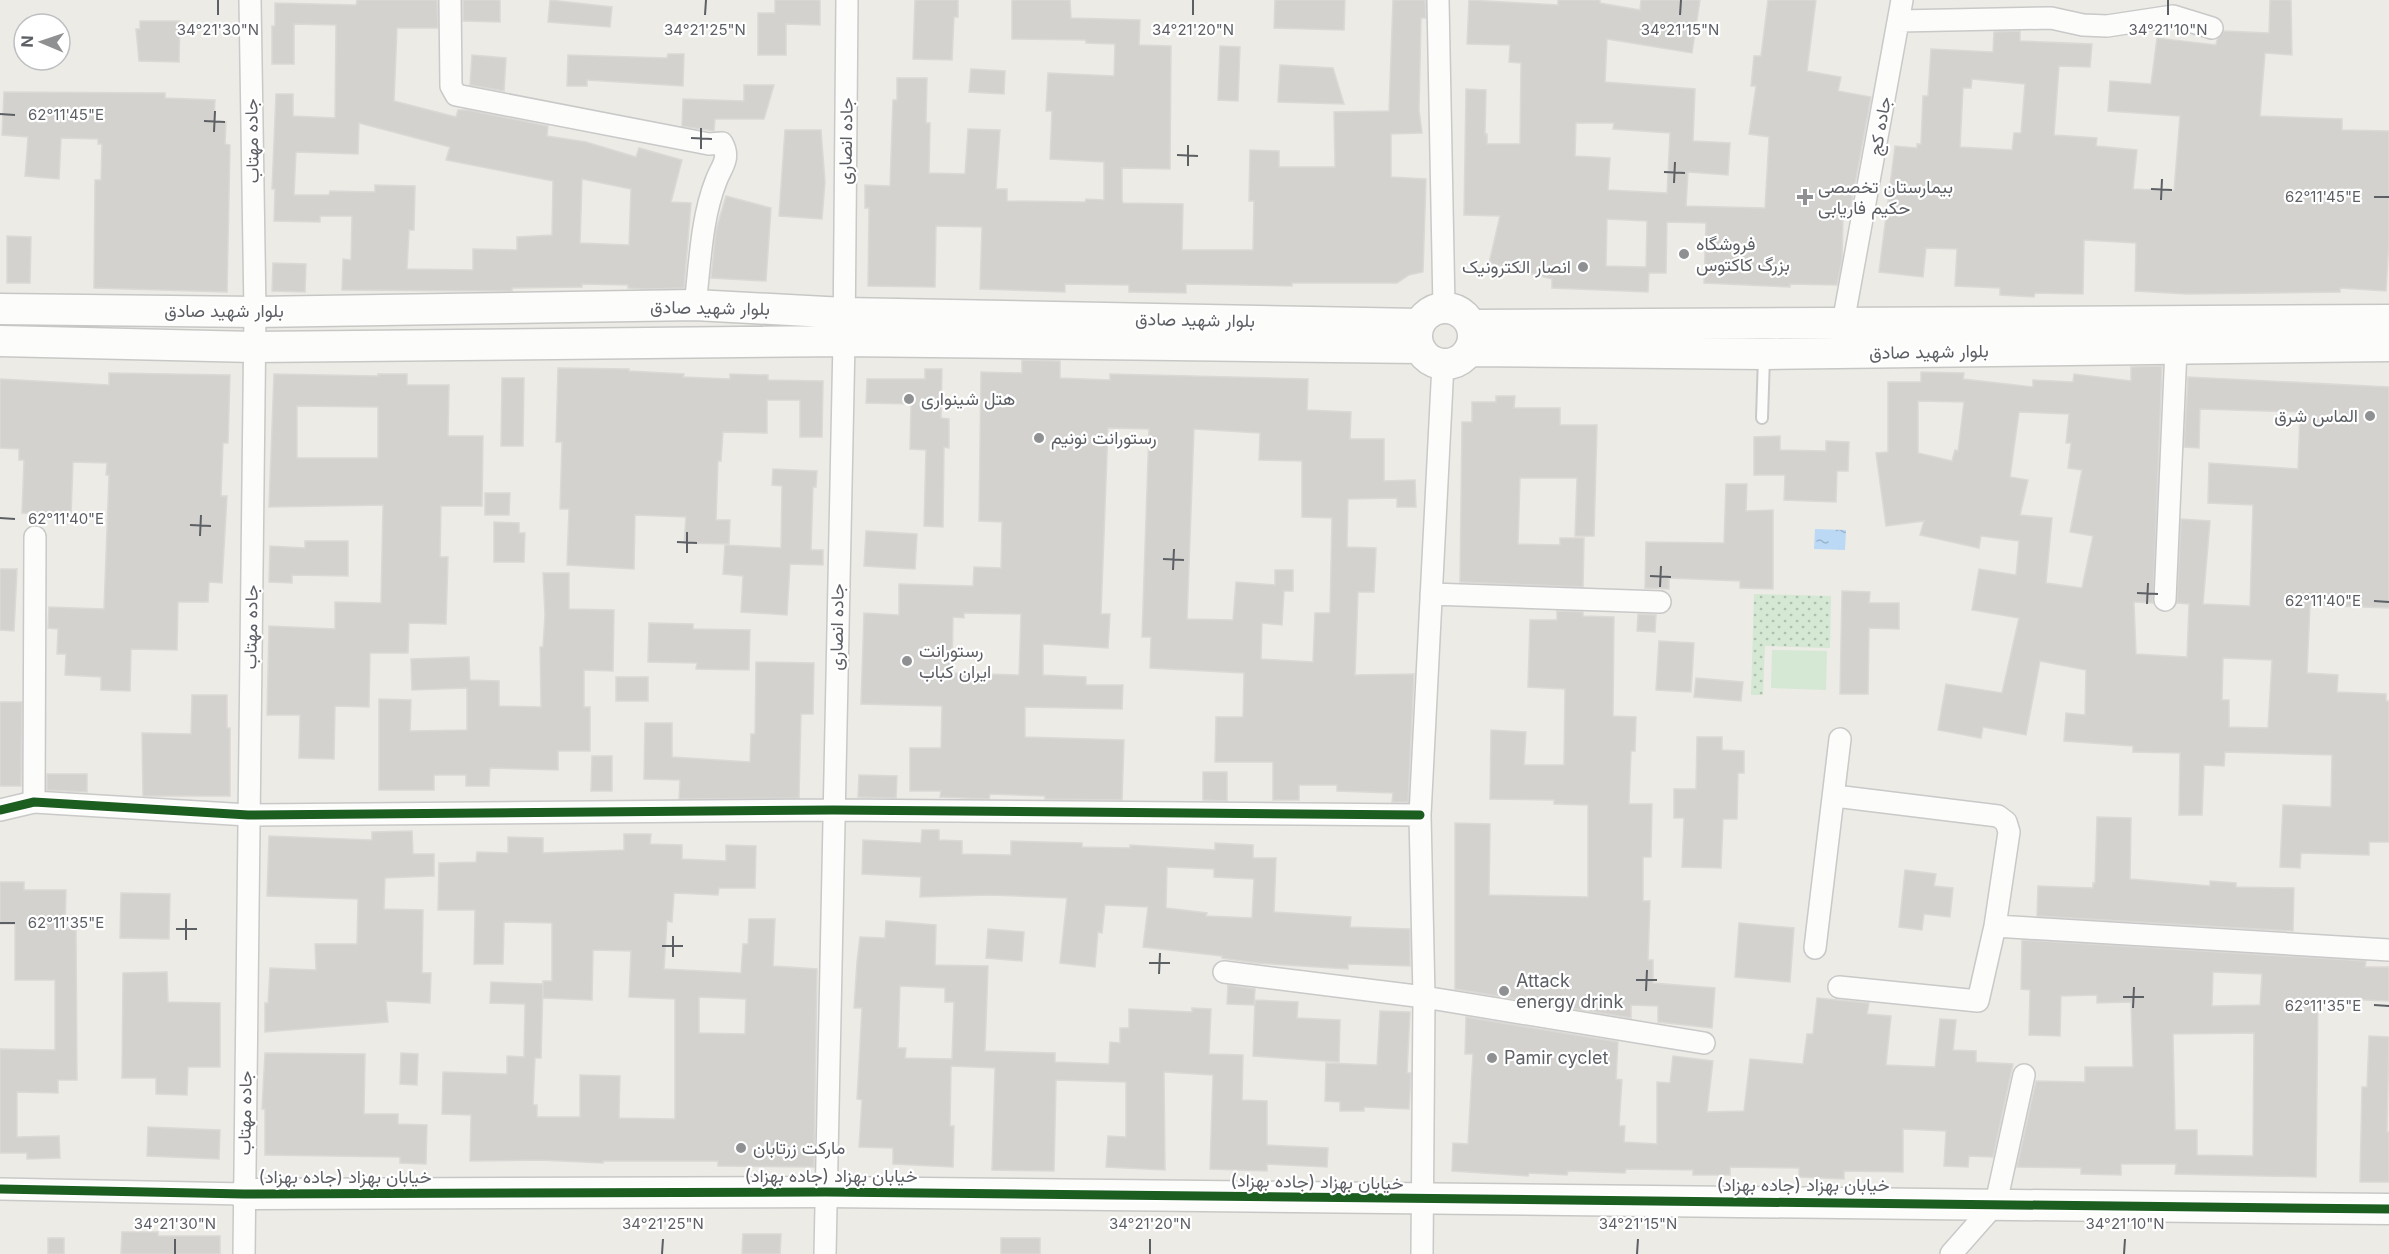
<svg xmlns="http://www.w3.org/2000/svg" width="2389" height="1254" font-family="Inter,Vazirmatn,sans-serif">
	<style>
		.park { fill: url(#park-dots) }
		.pitch { fill: #d4e8d3 }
		.water { fill: url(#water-ripples) }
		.building { fill: #d3d2cf; stroke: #dbd9d5; stroke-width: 1.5; fill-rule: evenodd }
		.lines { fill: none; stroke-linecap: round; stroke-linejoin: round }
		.lane-casing { stroke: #c8c9c8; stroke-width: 14 }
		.street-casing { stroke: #c8c9c8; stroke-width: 24 }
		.secondary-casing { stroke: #c7c8c6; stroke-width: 33 }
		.lane { stroke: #fcfcfb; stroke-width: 10 }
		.street { stroke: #fcfcfb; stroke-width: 21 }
		.secondary { stroke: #fcfcfb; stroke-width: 30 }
		.cycleway-casing { stroke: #fff; stroke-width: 13 }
		.cycleway { stroke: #1b5e20; stroke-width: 9 }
		.ticks { fill: none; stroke: #5c5f64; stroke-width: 2 }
		.poi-dot { fill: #8e9092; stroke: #fff; stroke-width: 2 }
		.labels { text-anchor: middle; stroke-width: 4.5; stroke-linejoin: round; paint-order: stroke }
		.street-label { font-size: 18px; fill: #5c5f64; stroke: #fff }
		.poi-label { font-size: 18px; fill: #5c5f64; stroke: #fff; text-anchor: start }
		.ticks-label { font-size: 15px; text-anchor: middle; fill: #5c5f64; stroke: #fff; stroke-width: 4.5; stroke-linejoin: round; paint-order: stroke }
	</style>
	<defs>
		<pattern id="park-dots" width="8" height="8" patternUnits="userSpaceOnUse" patternTransform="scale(1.5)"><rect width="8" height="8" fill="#d4e8d3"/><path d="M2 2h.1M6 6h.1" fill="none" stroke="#afbfaf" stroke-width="1.8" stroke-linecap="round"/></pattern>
		<pattern id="water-ripples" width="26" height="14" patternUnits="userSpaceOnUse" patternTransform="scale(1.5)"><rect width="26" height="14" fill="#bbd9f5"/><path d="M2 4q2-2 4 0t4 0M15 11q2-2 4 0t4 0" fill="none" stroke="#9bb3ca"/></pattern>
	</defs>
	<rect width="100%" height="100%" fill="#ecebe6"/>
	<path class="park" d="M1754,594L1831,596L1830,648L1765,646L1763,695H1751Z"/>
	<path class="pitch" d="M1772,650L1827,651L1826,690L1771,688Z"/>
	<path class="water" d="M1815,529L1846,530L1845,550L1814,549Z"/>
	<path class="building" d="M357,0H437L438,28H397L394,101L456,117L458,110H468L548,126L547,136L586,142L636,157L639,148L682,160L671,202L691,203L684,288L645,289L628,288V285L582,284V287L512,288V291L342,290L343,259L351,260L352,216H320V222L274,221L275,189H272L276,94H293V116L335,118L336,25L294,24V64H272V26H275V3L356,5ZM359,123L450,147L446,160L553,181L552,235L517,237V250L473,249V270L407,269L409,230H414L415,186L375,185V192L330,191L329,195H294L296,152L358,154ZM582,179L631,189L629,245L580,243Z
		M463,0H500V22L463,21Z
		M550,0L612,7L610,27L548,22Z
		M775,0H820V25L786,24V55H758V13H775Z
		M915,0H958V17H954L952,60L913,59Z
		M1012,0H1070L1071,18L1140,20L1139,45L1171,46L1170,169L1122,168V200L1123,203L1183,204L1182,250H1253L1254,201H1249L1250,150L1279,151V167H1335L1334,112L1389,111L1393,0H1425L1426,18H1421L1419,110L1422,133L1391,134V177L1426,179L1423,272L1409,275L1397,283H1292V286L1186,284V293L1129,292V285L1065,284V292L980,289L982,227L936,226L935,287L868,286L869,208H865V185L890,186L893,100H897V78H927L926,123H930L929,173L965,174L968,129L1000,130L996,189H1007V201L1085,202L1086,199L1104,200V162L1050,159L1052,111H1046L1048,73L1114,76L1115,44L1086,43V40L1012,39Z
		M1275,0H1345L1344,30L1274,28Z
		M1469,0L1558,5V0H1600V3L1640,10L1641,0H1700L1692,53L1607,39L1605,82L1695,89L1693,141L1730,143L1728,175L1688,172L1686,206L1765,208L1769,137L1749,134L1756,86H1751L1754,56H1761L1768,0H1816L1807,71L1841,77L1838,91L1871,97L1849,217L1843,216L1842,260L1837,285L1790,284V287L1704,283L1706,223L1667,222L1666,273H1649L1648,292L1552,288V279L1489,263L1500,216L1464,215L1466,89L1486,90L1485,134H1487V144H1520L1521,63L1509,62L1510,45L1467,44ZM1576,123H1614L1613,129L1670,133L1667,193L1608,190L1610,158L1575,156ZM1607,219L1647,221L1646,267L1606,266Z
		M2270,0H2291L2292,55L2265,53L2260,116L2342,119V130L2389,131V240L2386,291L2340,288V292L2187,294L2135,291L2136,243L2084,240L2083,294L2035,293L2034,297L2000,295V288L1955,286L1957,249L1926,248L1923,277L1879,272L1895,146L1917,148V144H1921L1923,96H1928L1931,49L1993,52L1994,32L2020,31V41L2092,44L2090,67L2059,66L2054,135L2097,138L2096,146L2137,150L2133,189L2174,191L2180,116L2108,111L2110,81L2151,84L2157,38L2216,45L2217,40L2224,31L2269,33ZM1972,79L2025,84L2021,133H2014L2012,150L1960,147L1963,88H1971Z
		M140,21H180L179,62L139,61L136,29H140Z
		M1220,46L1240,47L1238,101L1218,100Z
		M668,54H684L683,86L587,80V86H567L568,55L667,58Z
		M472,55L506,58L504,91L470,85Z
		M1280,65L1333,68L1344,104L1278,102Z
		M971,69L1005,71L1004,94L969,92Z
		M744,85H774L764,119H715L714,131L682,126L683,99L744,101Z
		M4,92L165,93V98L215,100L214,121L226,122L225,144L230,145L227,292L94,288L95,180H101L102,144H98V139L61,138L59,179L25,176L28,137L2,135Z
		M785,130H821L825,182L822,219L779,216Z
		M726,196L771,208L766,281L711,278L716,230Z
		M7,236L31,237L30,283H7Z
		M273,263L306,264L305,292L272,291Z
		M1022,360L1060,361V378L1110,380V374L1308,379L1307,410L1351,412L1350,439H1384V481L1415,480L1416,507H1397V498L1348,499L1347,547L1376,548L1374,592H1358L1355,675L1414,674L1408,802H1392L1393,793L1337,791V785H1299V800H1273V762H1215L1216,717H1243L1244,673L1150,668L1151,637H1142L1149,429L1108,428L1101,614H1110L1108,648L1043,644V675L1086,677V685H1123L1122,709L1025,707V737L1124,740L1122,800L1045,799V796L990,794L989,799L940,797L941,791H910V748H941L942,706L861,704L864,613L899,615V584L973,586L974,567L1001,568L1002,522L979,521L981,372L1022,373ZM1194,429L1260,433L1259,460L1302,461V517L1332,518L1330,613H1315L1313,662L1261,659L1262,623L1282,625L1284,591H1293V570H1275V585L1236,582L1233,620L1187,619ZM964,613L1021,614L1019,675L952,673L953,617L964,618Z
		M2162,366L2153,603L2134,602L2136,654L2187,657L2189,604L2177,603L2181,519L2210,521L2203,604L2250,606L2253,505L2208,503L2209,463L2298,469L2300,412L2200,409L2199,448L2184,447L2188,377L2389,387V608L2310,605L2307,673L2338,675L2337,692L2386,694V701H2389V842H2369V855L2301,853L2300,868L2280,867L2283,805L2331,807L2332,755L2225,752L2224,766L2204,765L2202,815H2179L2180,753L2133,752V746L2064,741L2066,713L2085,715L2086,670L2040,661L2026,735L1983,727L1981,738L1938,730L1946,684L2002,693L2019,618L1972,610L1979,569L2016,575L2019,541L1981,536L1979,548L1920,535L1924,521L1886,526L1876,453L1888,452V382H1921V372L1964,373L1963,379L2033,387V380L2073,382L2074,374L2131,381V367ZM1918,401L1964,402L1958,451L1955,450L1952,461L1918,453ZM2019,412L2069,414L2066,443H2071L2068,468L2082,470L2070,532L2093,536L2082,588L2046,583L2052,518L2020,515L2028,480L2010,477ZM2223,658L2272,660L2268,728L2229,727V700H2222Z
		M558,368L629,369V371L684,374L683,377L730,379V374L768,375V380L823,381L822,437H800V400H767V433L723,432L721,461H718L716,520H730L729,544L684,543L686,517L635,515L634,569L567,565L569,509H560L562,442H556Z
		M925,369H942L941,418L949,419V448L944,447L943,527L924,526L926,450L910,449L911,404L866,403L867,379H925Z
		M109,373L230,375L228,443H223L221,496H227L222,583L209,582L208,602H178L177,650L131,649L130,691L101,690V677L65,675L66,654H57L58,629L48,628L49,607L104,609L109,475H106L107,463L73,462L71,515L22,513L24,460H19V449L0,448V379L109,385Z
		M274,374L378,376V374H407V385H449L448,436H483L482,506H441L440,557H448L446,624L409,623L408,653H370L369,707L335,706L334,759L299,758L300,715H267L269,626L335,629V602L381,603L383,505L269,507ZM297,406L378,407V458H297Z
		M502,378H524L523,446H501Z
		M1496,396H1515L1514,408H1560V425H1597L1594,536H1575L1577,478H1520L1518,544L1560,545V538H1584L1583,587L1460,582L1462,422H1472V402H1496Z
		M1780,436V450L1826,451V441L1849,442L1848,471H1837L1836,502L1784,500L1785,475H1754V437Z
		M773,469L817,471L816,487H813L811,550H823V565L790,564L787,615L741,612L743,576L723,574L725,545L781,548L782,486L772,485Z
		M1726,484H1747L1746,511L1773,510V589L1740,588V581L1669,578V589L1645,588L1646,542L1724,543Z
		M485,493H510L509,515H485Z
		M494,522L519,523V533H525L524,562H494Z
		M866,531L917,534L915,569L864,566Z
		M305,541H348V576L292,575V583L269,582L270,546L305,548Z
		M0,569H17L14,631L0,630Z
		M543,573H569V609L614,610L613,671L584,670V707H590V751H558V770L490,768L489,786H466V775H434V790H379V699L411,700L410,731L467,730V688L412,690L411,659L469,657L470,680L499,681V706L541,707L540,647H543L545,615Z
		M1842,591L1870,592L1869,603H1899V629L1869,628L1868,694H1840Z
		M1557,611L1583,612V616L1614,617L1613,716L1636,717L1635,751H1631L1629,804H1652L1651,857H1643V901H1650L1648,960H1653V983L1715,988L1712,1028L1658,1022V1006L1631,1005V1018L1455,989V823L1490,824L1489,895L1588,897V805L1554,804V800L1490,799L1491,730L1526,732L1524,765H1564L1565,689L1528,687L1530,620H1557Z
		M1638,614L1656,615L1655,632L1637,631Z
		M649,623L693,624V629L750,630L749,670L696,669L697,663L648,662Z
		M1659,641L1694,643L1691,692L1656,690Z
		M756,662L814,663L813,714H801L799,798L679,799L680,780L644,779L645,723H672V757L750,762L751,734H755Z
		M616,677H648V701H616Z
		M1696,678L1743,682L1741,701L1694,697Z
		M192,695H227V728H230V796H143L142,733L191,734Z
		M0,702H22L21,786H0Z
		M1697,737H1722V750L1744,751V773H1738L1737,819H1723L1721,868L1682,867L1684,818H1674V789H1696Z
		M592,756H612V791H591Z
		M1203,772H1227V801L1203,800Z
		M47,774H87V792L47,790Z
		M859,775L897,776L896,798L858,797Z
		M2097,817L2131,818L2130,879L2210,886V881L2236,883V887L2294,888L2293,931L2037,916L2038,886L2093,888V883H2095Z
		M922,830H939V840L962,841V854L1011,855V841L1082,843V847L1130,848V845L1215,850V843L1253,845V858H1276L1274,912L1351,917L1350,927L1410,929V966L1348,964V969L1256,963L1222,958V956L1143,947L1148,907L1105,905L1102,933L1098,932L1095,967L1060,963L1067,898L990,895L920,897L921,877L862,874L863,840L921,843ZM1167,867L1214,869V877L1254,879L1252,918L1206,916L1207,913L1166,908Z
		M412,831L413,854H434V876L385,878L384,909L423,910L422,973H431L430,1003L386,1001L388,1022L265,1032V1003H268L270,968L316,970L315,944H357L358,899L267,896L269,836L372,840V832Z
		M624,834H651L650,844L682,845V859L726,861V845L756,846L755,888H719L718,895L674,893L672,922L667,921L664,969L741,973L743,944H748L749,919H775L773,966L817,969L814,1167L718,1166V1161H603V1163L539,1160L470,1161L471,1115L442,1114L443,1072L507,1074V1056L524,1057L525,1004L490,1003L491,982L543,984L541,1058H535L533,1105H537V1117H580V1075L620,1076L619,1118L675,1119V999L629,997L631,951L593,950L592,1000L543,998V981H552V923L504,922L503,964H474L475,910H438L439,863L476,862L477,852L508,853V837L543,838V853L624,850ZM699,997L746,999L745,1034L699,1033Z
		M1905,870L1936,874L1934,886L1953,888L1950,917L1924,914L1922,930L1899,927Z
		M0,882H24V890H66L65,928H76L77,1080H58V1093L17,1092V1137L59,1136L60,1158L27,1159V1153H0V1049L55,1050V980H15V924H0Z
		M121,893L170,894L169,939L120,938Z
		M886,921L936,925L935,965L988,966L985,1051L1055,1053V1062L1109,1064L1110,1042L1120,1043V1028H1129V1009L1192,1012V1008L1211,1009L1209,1054L1243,1055L1242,1100L1267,1101V1145L1328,1148L1327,1167L1267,1164V1171L1210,1169L1213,1075L1164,1072L1165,1170L1106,1167L1108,1136L1126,1137V1082L1056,1080L1054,1171L992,1170L995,1068L951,1066L950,1126H954L953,1167L893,1164V1148L859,1147L862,1100L857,1099L862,1008H854L857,962L860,937L885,938ZM900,986L945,988V1002H954L952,1059L905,1058L906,1048H898Z
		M1739,923L1794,928L1790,982L1735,977Z
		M988,929L1024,932L1022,961L986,958Z
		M2022,940L2366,961L2365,967H2389V1001L2318,998L2316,1177L2175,1174L2176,1164H2121V1175L2081,1174V1168L2017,1167L2036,1081L2085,1082V1067H2133L2131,1002L2097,1003V995L2061,996L2060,1036L2029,1035L2030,990L2021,989ZM2213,972L2262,974L2260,1005L2212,1006ZM2254,1033L2253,1156L2197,1155V1130H2175L2173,1034Z
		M167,972L168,1002L220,1003V1067H188L187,1095L156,1094V1078H122L123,973Z
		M1228,985L1255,989L1254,1005L1227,1004Z
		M1817,998L1869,1003L1867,1014L1891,1016L1886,1065L1935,1067L1940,1019L1956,1020L1953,1050L1976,1051V1062L2013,1064L1993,1157L1969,1156L1968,1167L1944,1166L1946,1131L1903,1129V1172L1844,1171V1179L1799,1177V1168L1730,1167V1175H1693V1170L1626,1169L1625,1173L1568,1171L1567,1175L1529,1173L1528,1176L1452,1171L1453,1143L1468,1144L1473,1054H1465L1466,1017L1618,1042L1616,1079L1622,1080L1619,1126H1625L1624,1142L1657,1144V1082L1670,1083L1673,1056L1713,1061L1707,1112L1744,1111L1750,1059L1803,1064L1807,1034H1813Z
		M1255,1000L1298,1002L1297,1018L1340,1020L1339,1062L1253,1056Z
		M1380,1011L1410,1012L1407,1073H1411L1409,1109L1364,1107V1111H1340V1102L1325,1101L1326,1063L1377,1065Z
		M2369,1036L2389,1037L2387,1132H2389V1182H2360L2362,1087H2367Z
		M265,1053L365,1054L364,1114H398V1124L427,1125L426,1164L400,1163V1157L265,1155V1109H262Z
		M401,1053L418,1054L417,1085L400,1084Z
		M148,1127L220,1130L219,1159L147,1156Z
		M122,1232H158V1236H220V1254H121Z
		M743,1234H781L780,1254H742Z
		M48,1238H64V1254H48Z
		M1001,1238H1040V1254H1001Z"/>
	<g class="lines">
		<g class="lane-casing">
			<path id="lane" d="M1762,418L1764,357"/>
		</g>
		<g class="street-casing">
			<path id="street" d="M450,0L451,86L456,95L709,144L722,143C731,159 721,167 716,181C701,219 700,265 695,305
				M1438,0L1444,308
				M1899,21L2051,18L2083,25L2107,26L2173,16L2212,28
				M1843,323L1902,0
				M1431,594L1660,602
				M2165,600L2176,349
				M1835,796L1998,816L2006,822L2009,832L1995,926L1978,1001L1839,987
				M34,802L35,537
				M0,810L34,802L248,815L833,810L1420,815
				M1995,926L2389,950
				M1815,948L1840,739
				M1224,972L1424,997L1704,1043
				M0,1189L244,1194
				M244,1254L255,312L250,0
				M825,1254L844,341L847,0
				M1422,1254L1424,997L1420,815L1443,364
				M1951,1254L1996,1203L2024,1075"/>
		</g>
		<g class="secondary-casing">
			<path id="secondary" d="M1417 336a28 28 0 1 1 56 0a28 28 0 1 1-56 0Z
				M0,309L255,312L695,305L844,313L1419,324
				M1471,325L2389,320
				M0,341L254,347L844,341L1419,348
				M1469,351L1764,354L2389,346
				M244,1194L826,1192L2389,1209"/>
		</g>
		<use href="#lane" class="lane"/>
		<use href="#street" class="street"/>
		<use href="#secondary" class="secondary"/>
		<g class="cycleway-casing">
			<path id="cycleway" d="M0,810L34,802L248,815L833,810L1420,815
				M0,1189L244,1194L826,1192L2389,1209"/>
		</g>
		<use href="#cycleway" class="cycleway"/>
	</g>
	<path class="ticks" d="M218,15V0M705,15L706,0M1193,15V0M1680,15L1681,0M2168,15V0M0,114L15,115M204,121L225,122M214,132L215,111M691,138L712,139M701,149V128M1177,155L1198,156M1188,166V145M1664,172L1685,173M1674,183L1675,162M2151,189L2172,190M2374,197H2389M2161,200L2162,179M0,518L15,519M190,525L211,526M200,536L201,515M677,542L697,543M687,553V532M1163,559L1184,560M1173,570L1174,549M1650,576L1671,577M1660,587L1661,566M2137,593L2158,594M2374,601L2389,602M2147,604L2148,583M0,923H15M176,929H197M186,940V919M662,946H683M673,957V936M1149,963H1170M1159,974L1160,953M1636,980H1657M1646,991L1647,970M2123,997H2144M2374,1005L2389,1006M2133,1008L2134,987M175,1254V1239M662,1254L663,1239M1150,1254V1239M1637,1254L1638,1239M2124,1254L2125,1239"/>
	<g class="poi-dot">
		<path d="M1802 188h6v6h6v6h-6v6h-6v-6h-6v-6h6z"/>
		<circle cx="1684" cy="254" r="6"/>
		<circle cx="1583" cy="267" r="6"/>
		<circle cx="909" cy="399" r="6"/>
		<circle cx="2370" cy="416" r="6"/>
		<circle cx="1039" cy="438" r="6"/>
		<circle cx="907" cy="661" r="6"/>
		<circle cx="1504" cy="991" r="6"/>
		<circle cx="1492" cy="1058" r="6"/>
		<circle cx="741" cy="1148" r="6"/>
	</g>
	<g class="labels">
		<g class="street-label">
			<text transform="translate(1880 126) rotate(-80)" y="6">جاده کج</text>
			<text transform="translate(252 141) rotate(-91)" y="6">جاده مهتاب</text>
			<text transform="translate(846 141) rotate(-89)" y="6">جاده انصاری</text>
			<text transform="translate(710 308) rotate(1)" y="6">بلوار شهید صادق</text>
			<text x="224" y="317">بلوار شهید صادق</text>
			<text transform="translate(1195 320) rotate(1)" y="6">بلوار شهید صادق</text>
			<text transform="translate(1929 352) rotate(-1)" y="6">بلوار شهید صادق</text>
			<text transform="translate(251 627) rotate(-89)" y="6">جاده مهتاب</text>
			<text transform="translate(837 627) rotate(-89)" y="6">جاده انصاری</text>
			<text transform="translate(245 1113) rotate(-89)" y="6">جاده مهتاب</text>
			<text x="831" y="1182">خیابان بهزاد (جاده بهزاد)</text>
			<text x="345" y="1183">خیابان بهزاد (جاده بهزاد)</text>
			<text transform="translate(1317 1182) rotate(1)" y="6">خیابان بهزاد (جاده بهزاد)</text>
			<text x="1803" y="1191">خیابان بهزاد (جاده بهزاد)</text>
		</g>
		<g class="poi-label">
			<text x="1818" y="193">بیمارستان تخصصی<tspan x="1818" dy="21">حکیم فاریابی</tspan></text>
			<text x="1696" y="250">فروشگاه<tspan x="1696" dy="21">بزرگ کاکتوس</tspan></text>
			<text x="1571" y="273" text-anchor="end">انصار الکترونیک</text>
			<text x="921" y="405">هتل شینواری</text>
			<text x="2358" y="422" text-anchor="end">الماس شرق</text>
			<text x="1051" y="444">رستورانت نونیم</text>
			<text x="919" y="657">رستورانت<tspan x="919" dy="21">ایران کباب</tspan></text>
			<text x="1516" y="987">Attack<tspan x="1516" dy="21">energy drink</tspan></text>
			<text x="1504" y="1064">Pamir cyclet</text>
			<text x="753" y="1154">مارکت زرتابان</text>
		</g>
	</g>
	<g class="ticks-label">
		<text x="218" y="35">34°21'30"N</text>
		<text x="705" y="35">34°21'25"N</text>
		<text x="1193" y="35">34°21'20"N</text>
		<text x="1680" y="35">34°21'15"N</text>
		<text x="2168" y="35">34°21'10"N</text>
		<text x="66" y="120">62°11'45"E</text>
		<text x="2323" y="202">62°11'45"E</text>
		<text x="66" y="524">62°11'40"E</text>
		<text x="2323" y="606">62°11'40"E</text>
		<text x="66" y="928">62°11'35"E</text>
		<text x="2323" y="1011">62°11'35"E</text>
		<text x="175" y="1229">34°21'30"N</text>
		<text x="663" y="1229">34°21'25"N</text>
		<text x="1150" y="1229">34°21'20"N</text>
		<text x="1638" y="1229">34°21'15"N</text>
		<text x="2125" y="1229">34°21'10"N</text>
	</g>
	<g transform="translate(42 42) rotate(272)"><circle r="28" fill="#ffffff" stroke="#bebfc1" stroke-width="1.5"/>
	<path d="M0-4.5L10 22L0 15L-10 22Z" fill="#8e9092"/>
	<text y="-9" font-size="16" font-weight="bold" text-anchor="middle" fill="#5c5f64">N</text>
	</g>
</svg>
